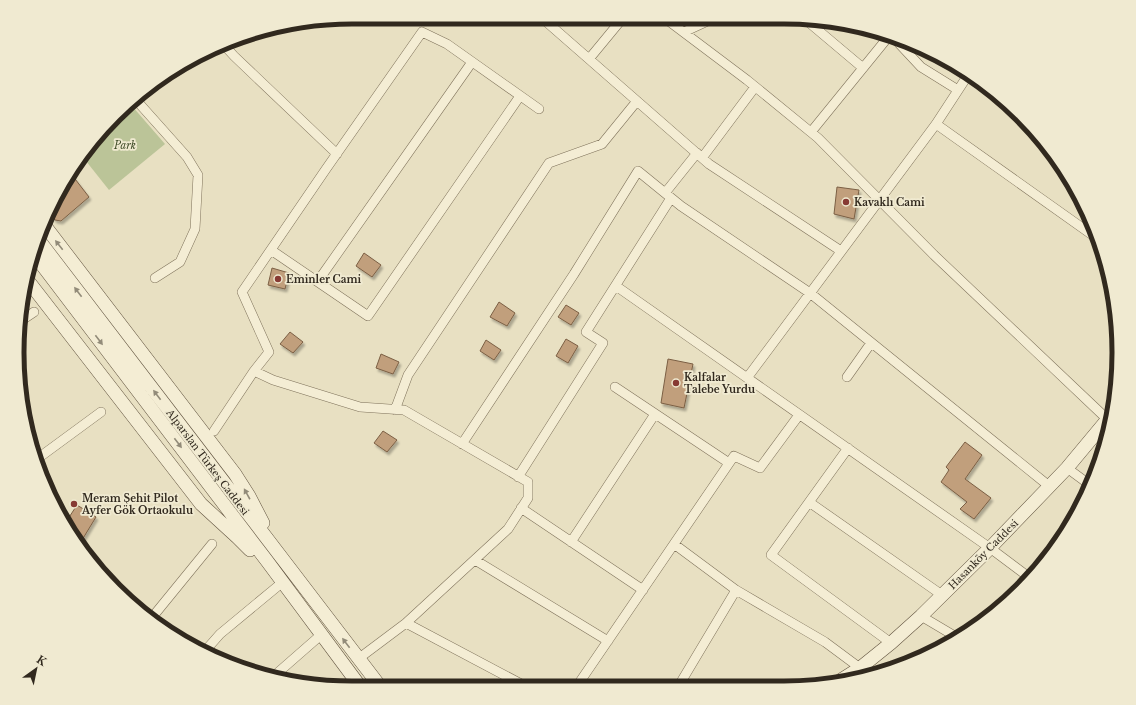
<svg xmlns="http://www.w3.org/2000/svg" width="1136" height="705" font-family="'Libre Baskerville',serif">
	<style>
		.green { fill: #bbc498 }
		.building { fill: #c19f7c; stroke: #7b5f44; filter: url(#shadow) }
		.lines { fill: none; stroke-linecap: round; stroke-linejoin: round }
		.street-casing { stroke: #7f725b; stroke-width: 10 }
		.secondary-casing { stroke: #61533f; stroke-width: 14 }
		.street { stroke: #f4edd4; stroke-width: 9 }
		.secondary { stroke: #f4edd4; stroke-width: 13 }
		.oneway { fill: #928b79 }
		.poi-dot { fill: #873a33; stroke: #f0ead1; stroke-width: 1.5 }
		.labels { text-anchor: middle; stroke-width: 3.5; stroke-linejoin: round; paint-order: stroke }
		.park-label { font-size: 10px; font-style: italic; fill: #3e4b27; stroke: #f0ead1 }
		.poi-label { font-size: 10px; font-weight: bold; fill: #31291e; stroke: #f0ead1; text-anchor: start }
		.street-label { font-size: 10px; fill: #31291e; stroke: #f0ead1 }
		.rim { fill: none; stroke: #31291e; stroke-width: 5 }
	</style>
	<defs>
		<filter id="shadow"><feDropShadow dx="2" dy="3" stdDeviation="1" flood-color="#0004"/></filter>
	</defs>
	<rect width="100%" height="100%" fill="#e8e0c2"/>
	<path class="green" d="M132,106L165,144L109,190L82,156L86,148Z"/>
	<path class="building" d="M72,175L89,197L61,221L55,220L51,215Z
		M837,187L859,190L854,219L834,214Z
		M364,253L381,265L372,277L356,266Z
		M272,268L289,273L285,289L268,285Z
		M499,302L515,313L507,326L490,317Z
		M566,305L579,313L571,325L558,317Z
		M290,332L303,342L293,353L280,344Z
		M566,339L578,346L568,363L556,356Z
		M486,340L501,350L494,360L480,351Z
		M381,354L399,362L393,374L376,368Z
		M668,359L693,364L684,408L661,403Z
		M383,431L397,440L387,452L374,443Z
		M965,442L982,455L965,479L991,498L974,519L960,509L967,502L941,482L949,470L946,467Z
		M77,505L96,517L79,545L73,539L66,522Z"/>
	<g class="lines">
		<g class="street-casing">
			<path id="street" d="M542,18L709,164L841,251
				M666,19L747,80L818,138L934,255L1107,419
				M806,20L863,68
				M684,32L712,19
				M893,37L921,67L958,90
				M224,45L234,56L337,154
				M589,59L622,19
				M137,101L187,157L198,175L195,229L180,262L155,278
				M936,124L1098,239
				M811,132L889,36
				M702,158L755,87
				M665,193L697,153
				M271,250L368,316L520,96
				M318,281L472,62
				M616,286L990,548L1030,578
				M22,320L34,312
				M254,371L269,352L242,292L326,169L422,32L447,44L539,109
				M847,377L871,343
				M747,378L936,124L968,75
				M615,387L729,463
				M395,410L408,375L549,163L602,144L637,101
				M214,431L254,371L273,380L360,407L404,410L528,482V498L508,529L406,623L358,659
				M462,444L574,274L638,171L681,206L810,293L1049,486
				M848,448L771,555L891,643
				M37,459L101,412
				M1067,468L1090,485
				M518,477L603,343L586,332L671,198
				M809,502L942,595
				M521,508L643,590
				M571,542L655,414
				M674,544L736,590L825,642L860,668
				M475,560L608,641
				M921,616L958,638
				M150,620L212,544
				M406,623L525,686
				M205,651L220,634L278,586
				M274,676L322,634
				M577,686L734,456L760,468L799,415
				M678,687L736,590"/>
		</g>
		<g class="secondary-casing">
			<path id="secondary" d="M45,226L235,474L249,496L263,523
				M38,239L379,685
				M33,253L267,561L359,685
				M29,282L201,504L237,537L250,550
				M841,680L860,668L891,643L921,616L990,548L1067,468L1112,414"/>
		</g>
		<use href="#street" class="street"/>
		<use href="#secondary" class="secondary"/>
	</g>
	<defs><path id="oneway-solid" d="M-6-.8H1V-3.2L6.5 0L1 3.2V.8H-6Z"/></defs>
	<g class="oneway">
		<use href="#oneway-solid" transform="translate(59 245) rotate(-128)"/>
		<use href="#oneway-solid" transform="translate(78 292) rotate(-127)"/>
		<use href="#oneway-solid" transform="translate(99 340) rotate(53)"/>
		<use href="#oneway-solid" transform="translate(157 395) rotate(-127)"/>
		<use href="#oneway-solid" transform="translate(178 443) rotate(53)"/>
		<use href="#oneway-solid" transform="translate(247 494) rotate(-119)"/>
		<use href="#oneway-solid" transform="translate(346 643) rotate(-127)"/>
	</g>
	<g class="poi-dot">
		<circle cx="846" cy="202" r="4"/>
		<circle cx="278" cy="279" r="4"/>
		<circle cx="676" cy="383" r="4"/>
		<circle cx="74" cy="504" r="4"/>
	</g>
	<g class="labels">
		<g class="park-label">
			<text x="125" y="149">Park</text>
		</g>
		<g class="poi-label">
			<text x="854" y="206">Kavaklı Cami</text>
			<text x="286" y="283">Eminler Cami</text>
			<text x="684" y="381">Kalfalar<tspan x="684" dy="12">Talebe Yurdu</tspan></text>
			<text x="82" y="502">Meram Şehit Pilot<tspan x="82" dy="12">Ayfer Gök Ortaokulu</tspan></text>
		</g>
		<g class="street-label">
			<text transform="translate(208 462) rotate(53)" y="4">Alparslan Türkeş Caddesi</text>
			<text transform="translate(983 554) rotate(-45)" y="4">Hasanköy Caddesi</text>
		</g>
	</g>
	<path d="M0 0H1136V705H0ZM352 24H784A328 328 0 0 1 1112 352V353A328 328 0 0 1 784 681H352A328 328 0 0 1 24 353V352A328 328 0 0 1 352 24Z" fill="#f0ead1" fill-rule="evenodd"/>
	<path class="rim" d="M352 24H784A328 328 0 0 1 1112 352V353A328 328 0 0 1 784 681H352A328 328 0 0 1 24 353V352A328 328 0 0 1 352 24Z"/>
	<g transform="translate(36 669) rotate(33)" stroke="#f0ead1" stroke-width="3" paint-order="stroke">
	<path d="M0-3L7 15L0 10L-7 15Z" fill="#31291e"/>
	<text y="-6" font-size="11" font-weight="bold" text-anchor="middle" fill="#31291e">K</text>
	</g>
</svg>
